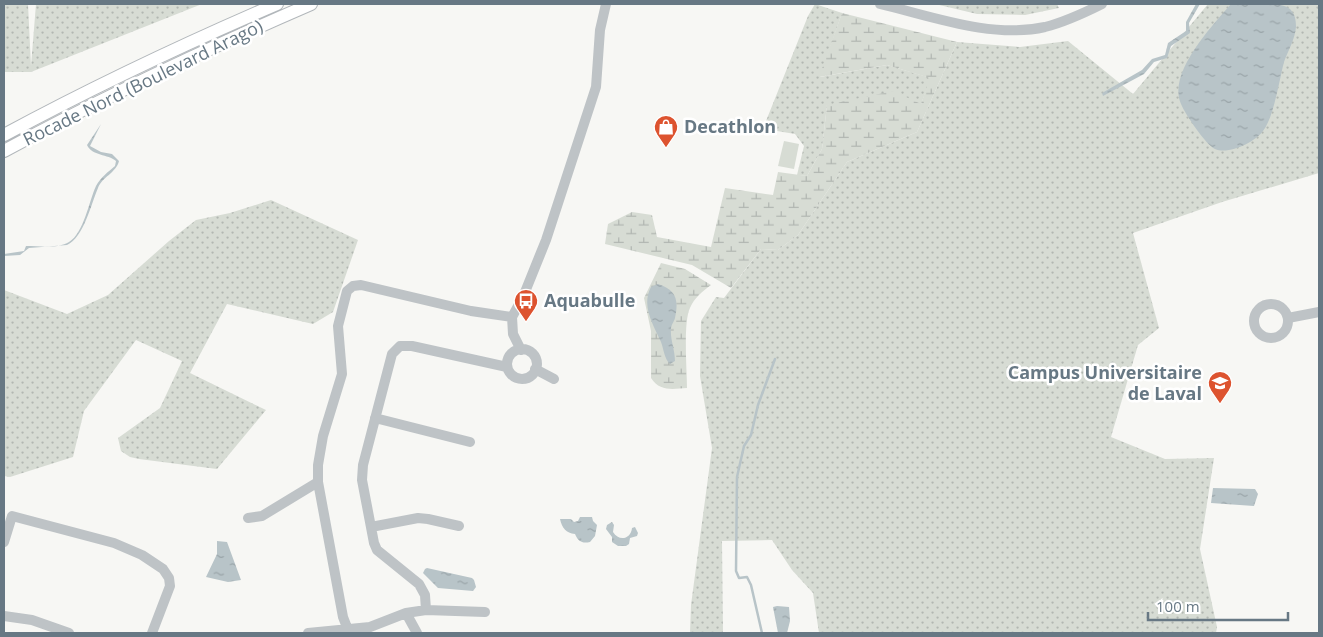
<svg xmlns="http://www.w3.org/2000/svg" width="1323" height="637" font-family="'Open Sans',sans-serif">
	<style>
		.green { fill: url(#green-dots) }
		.wetland { fill: url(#wetland-marsh) }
		.pitch { fill: #d7dcd4 }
		.water { fill: url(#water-ripples) }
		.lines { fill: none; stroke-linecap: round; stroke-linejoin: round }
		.stream { stroke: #b8c4c8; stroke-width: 2.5 }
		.major-casing { stroke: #b2b7bb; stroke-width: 14 }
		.minor { stroke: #bec3c6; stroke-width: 10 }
		.major { stroke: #fff; stroke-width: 12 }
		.labels { text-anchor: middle; stroke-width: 5; stroke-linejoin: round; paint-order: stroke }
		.street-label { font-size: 18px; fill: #677884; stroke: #fff }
		.poi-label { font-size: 18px; font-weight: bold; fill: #677884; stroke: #fff; text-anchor: start }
	</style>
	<defs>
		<pattern id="green-dots" width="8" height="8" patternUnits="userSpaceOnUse" patternTransform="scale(1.25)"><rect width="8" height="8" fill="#d7dcd4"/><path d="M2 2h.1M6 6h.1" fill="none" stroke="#b2b7b2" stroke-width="1.8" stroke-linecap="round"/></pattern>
		<pattern id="wetland-marsh" width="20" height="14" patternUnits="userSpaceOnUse" patternTransform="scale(1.25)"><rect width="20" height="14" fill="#d7dcd4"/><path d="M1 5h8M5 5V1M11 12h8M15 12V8" fill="none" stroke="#b2b7b2"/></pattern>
		<pattern id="water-ripples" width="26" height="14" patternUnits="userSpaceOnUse" patternTransform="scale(1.25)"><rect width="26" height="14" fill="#b8c4c8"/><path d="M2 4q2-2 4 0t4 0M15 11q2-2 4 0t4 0" fill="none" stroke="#99a4a8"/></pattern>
	</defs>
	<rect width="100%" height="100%" fill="#f7f7f4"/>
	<path class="green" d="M4,4H28L31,66L36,4H202L31,72H4Z
		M815,4L842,13L820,77L887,65L931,78L921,104L827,105L822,149L807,176L797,175L804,146L795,134L765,129L766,121L808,16Z
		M935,4H1057L1059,8L1025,15L977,14Z
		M1208,4H1319V173L1222,202L1133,233L1159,328L1138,345L1111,437L1165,459L1214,458L1200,549L1217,627L1216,633H819L813,593L792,570L772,540L722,541L723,633H690L691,605L712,448L700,376L701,321L716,297L724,298L761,249L778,250L798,235L847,162L917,132L957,42L1020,47L1068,41L1133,94Z
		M271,200L358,240L333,312L313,324L227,304L190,373L266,410L217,469L139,459L130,457L121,451L118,438L160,408L182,361L136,340L84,411L73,457L10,477L4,476V290L67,314L108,295L169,241L196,220L230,213Z"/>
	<path class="wetland" d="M842,13L957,42L917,132L847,162L798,235L778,250L761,249L731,288L692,265L605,244L608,224L632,212L652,215L657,237L711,247L725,188L773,195L778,172L807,176L822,149L827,105L893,91L921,104L930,78L887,65L819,77Z
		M661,263L685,269L711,285C703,291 694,298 690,308C683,322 687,371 687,388C673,389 660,392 651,378V331L644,298Z"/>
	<path class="pitch" d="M784,141L799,144L794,169L778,166Z"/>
	<path class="water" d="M1196,4H1200L1189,23L1190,33L1171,46L1167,58L1154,62L1144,74L1103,96L1102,93L1142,70L1152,59L1165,55L1168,43L1186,31V22Z
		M1231,4C1246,4 1280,0 1290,9C1295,14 1296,20 1296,27C1295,39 1288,51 1284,62C1279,81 1274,117 1263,131C1255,142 1229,155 1215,149C1206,145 1185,114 1181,104C1167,73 1212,26 1231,4Z
		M101,124L90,146L101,152L112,154L119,161C116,173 102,177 98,188C91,204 84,237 67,245L29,248L20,255L4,256V254L24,251L26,246C39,246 58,249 69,242C84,233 89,201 96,186C101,177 108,172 115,166L116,161C108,154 92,156 87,145Z
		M658,284C676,290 679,299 675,318C674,322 671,325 671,329C670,339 675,350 675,361L670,364C664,358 664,350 661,342C653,324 641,306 651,287Z
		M1213,488L1255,489L1258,494L1254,506L1211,503Z
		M580,517H592L593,521L597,525L595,536L590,542C582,544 578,541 575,534C566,533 562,528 560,519H571L574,522L578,521Z
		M612,522L614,525L613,532C619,542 631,539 632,528L635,527L638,533L637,536L630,538L629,544L626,546H618L612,542V537L606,529L607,525Z
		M217,541L227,542L241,580L228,582L206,577L217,554Z
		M427,568L472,578L474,580L476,587L473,591L438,588L423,573L425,569Z
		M777,606L789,607L790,621L787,633H778L773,607Z"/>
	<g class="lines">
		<path class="stream" d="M762,633L751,585L747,577L739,578L736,571L737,477L744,446L751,435L758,405L775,359"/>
		<g class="major-casing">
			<path id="major" d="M4,135C93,87 184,44 277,4
				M4,151C104,97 207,49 311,4"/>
		</g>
		<path class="minor" d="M880,4C931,16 992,39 1045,27C1065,22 1084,13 1102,4
			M1254 321a17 17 0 1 1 34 0a17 17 0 1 1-34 0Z
			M1288,318L1319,312
			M507 364a15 15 0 1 1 30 0a15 15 0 1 1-30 0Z
			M521,350L513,334L512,317L523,297L546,240L596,87L600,30L606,4
			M535,369L554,379
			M375,418L470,442
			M248,518L262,516L318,482
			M371,527L418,518L428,519L459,526
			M4,542L12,516L114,543L142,555L163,569L169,578L170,586L152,633
			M426,610L425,595L419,584L377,550L374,543L362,480L363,465L392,354L400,346H412L507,367
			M406,613L417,633
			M4,616L32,620L69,633
			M348,630L343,617L318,482V465L323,436L342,374L338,326L347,291L353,286L361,285L471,311L512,317
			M308,633L370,627L406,613L426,610L485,612"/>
		<use href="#major" class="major"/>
	</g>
	<defs>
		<g id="shop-pin" transform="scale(1.25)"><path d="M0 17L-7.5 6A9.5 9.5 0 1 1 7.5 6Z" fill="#dd532f" stroke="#fff"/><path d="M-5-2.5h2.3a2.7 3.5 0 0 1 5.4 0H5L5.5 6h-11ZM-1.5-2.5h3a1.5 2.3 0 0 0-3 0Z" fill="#fff"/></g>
		<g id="bus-pin" transform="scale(1.25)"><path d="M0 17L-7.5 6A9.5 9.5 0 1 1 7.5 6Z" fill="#dd532f" stroke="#fff"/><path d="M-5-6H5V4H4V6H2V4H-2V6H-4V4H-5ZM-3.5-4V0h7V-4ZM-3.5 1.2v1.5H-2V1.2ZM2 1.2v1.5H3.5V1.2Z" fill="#fff"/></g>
		<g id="university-pin" transform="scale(1.25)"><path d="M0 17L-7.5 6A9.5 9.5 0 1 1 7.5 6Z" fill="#dd532f" stroke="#fff"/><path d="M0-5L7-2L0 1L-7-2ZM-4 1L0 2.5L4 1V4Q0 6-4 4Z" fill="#fff"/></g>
	</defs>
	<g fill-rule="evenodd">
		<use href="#shop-pin" x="666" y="127"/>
		<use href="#bus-pin" x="526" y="301"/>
		<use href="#university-pin" x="1220" y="383"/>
	</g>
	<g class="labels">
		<g class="street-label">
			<text transform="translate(143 83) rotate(-26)" y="6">Rocade Nord (Boulevard Arago)</text>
		</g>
		<g class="poi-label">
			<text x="684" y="133">Decathlon</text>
			<text x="544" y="307">Aquabulle</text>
			<text x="1202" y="379" text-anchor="end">Campus Universitaire<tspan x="1202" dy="21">de Laval</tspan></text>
		</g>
	</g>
	<rect width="1323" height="637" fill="none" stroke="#677884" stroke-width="10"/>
	<path d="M1148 612v8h140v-8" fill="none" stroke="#677884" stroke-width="2.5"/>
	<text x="1156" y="612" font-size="15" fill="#677884" stroke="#ffffff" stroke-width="4" paint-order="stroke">100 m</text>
</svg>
